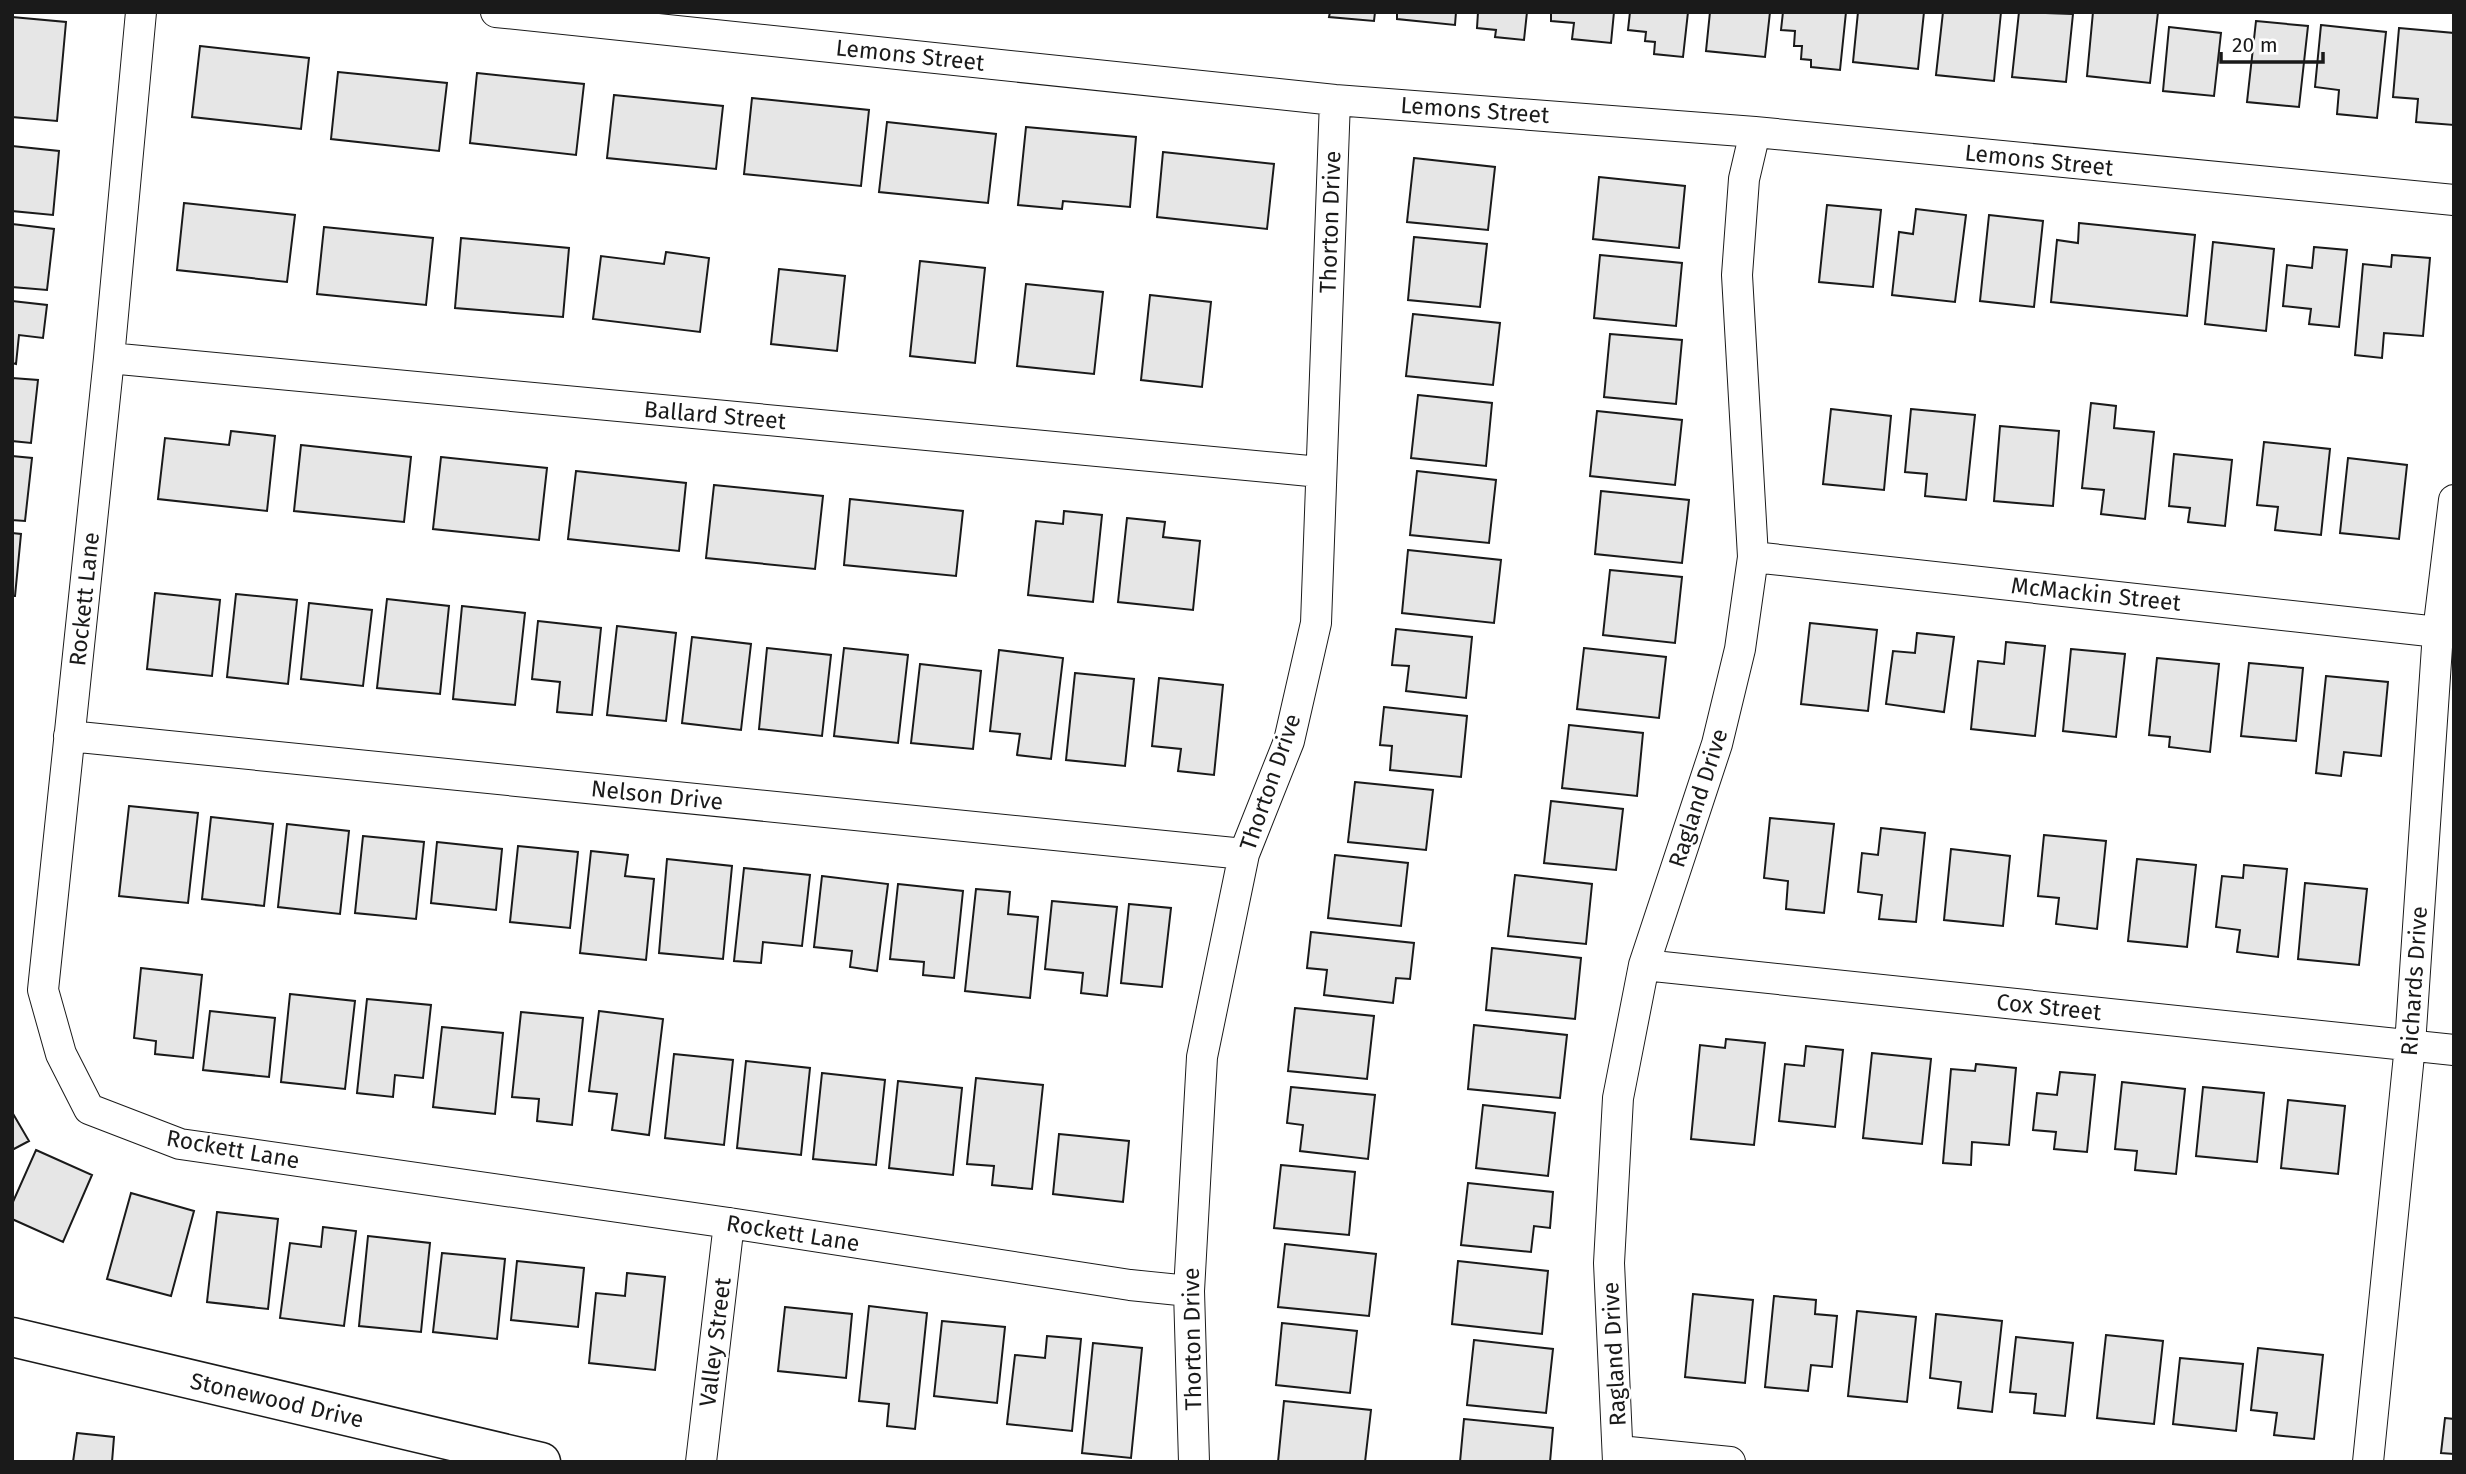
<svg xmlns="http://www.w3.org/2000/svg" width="2466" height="1474" font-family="'Fira Sans',sans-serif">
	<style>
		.building { fill: #e6e6e6; stroke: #1a1a1a; stroke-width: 2 }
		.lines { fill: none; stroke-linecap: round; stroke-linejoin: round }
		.street-casing { stroke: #1a1a1a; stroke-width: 32 }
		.secondary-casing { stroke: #1a1a1a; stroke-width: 41 }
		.street { stroke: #fff; stroke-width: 30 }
		.secondary { stroke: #fff; stroke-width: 38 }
		.labels { text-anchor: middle; stroke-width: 5; stroke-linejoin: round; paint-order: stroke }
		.street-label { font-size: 23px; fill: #1a1a1a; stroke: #fff }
	</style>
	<rect width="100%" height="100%" fill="#fff"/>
	<path class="building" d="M1330,12H1375L1374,21L1329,17Z
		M1397,12H1456L1455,25L1397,19Z
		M1478,12H1527L1524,40L1495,37L1496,30L1477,28Z
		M1551,12H1614L1611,43L1572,39L1574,23L1551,21Z
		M1630,12H1688L1683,57L1654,54L1655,42L1645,41L1646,32L1628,30Z
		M1710,12H1770L1765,57L1706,51Z
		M1783,12H1846L1840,70L1811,67V60L1801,59L1802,46H1794L1795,31L1781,30Z
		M1858,12H1924L1918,69L1853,62Z
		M1943,12H2001L1994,81L1936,75Z
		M2019,12L2073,14L2066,82L2012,77Z
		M2093,12H2158L2150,83L2087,76Z
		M12,17L66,22L57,121L12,117Z
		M2256,21L2308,26L2299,107L2247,102Z
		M2321,25L2386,32L2377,118L2337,114L2339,90L2315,87Z
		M2169,27L2221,33L2214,96L2163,91Z
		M2399,28L2454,33V125L2416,122L2418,99L2393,97Z
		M200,46L309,58L301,129L192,117Z
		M338,72L447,83L439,151L331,139Z
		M477,73L584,84L576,155L470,143Z
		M614,95L723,106L716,169L607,158Z
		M752,98L869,110L861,186L744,174Z
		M887,122L996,134L988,203L879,192Z
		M1026,127L1136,137L1130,207L1063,201L1062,209L1018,205Z
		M12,146L59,151L53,215L12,211Z
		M1163,152L1274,164L1267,229L1157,217Z
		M1414,158L1495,167L1488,230L1407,222Z
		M1599,177L1685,186L1679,248L1593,239Z
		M184,203L295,215L287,282L177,270Z
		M1827,205L1881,210L1873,287L1819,282Z
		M1916,209L1966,215L1955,302L1892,295L1899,232L1913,234Z
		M1989,215L2043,221L2034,307L1980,301Z
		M2079,223L2195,235L2187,316L2051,302L2057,240L2078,243Z
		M12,224L54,229L47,290L12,287Z
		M324,227L433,238L426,305L317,294Z
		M1414,237L1487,244L1480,307L1408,300Z
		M461,238L569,248L563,317L455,308Z
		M2213,242L2274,249L2266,331L2205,324Z
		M2314,247L2347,250L2339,327L2309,324L2311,309L2283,306L2287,265L2312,268Z
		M666,252L709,258L700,332L593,319L601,256L664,264Z
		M1600,255L1682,263L1676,326L1594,318Z
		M2392,255L2430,258L2423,336L2384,333L2382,358L2355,355L2363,264L2391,267Z
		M920,261L985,268L975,363L910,356Z
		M779,269L845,276L837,351L771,344Z
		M1026,284L1103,292L1094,374L1017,366Z
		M1150,295L1211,302L1202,387L1141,380Z
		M12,301L47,305L43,338L19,335L16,364L12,363Z
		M1413,314L1500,323L1493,385L1406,376Z
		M1610,334L1682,340L1676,404L1604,397Z
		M12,378L38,380L31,443L12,441Z
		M1418,395L1492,403L1486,466L1411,458Z
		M2091,403L2116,406L2114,428L2154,432L2145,519L2101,514L2104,490L2082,488Z
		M1831,409L1891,416L1884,490L1823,484Z
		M1911,409L1975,415L1966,500L1925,496L1927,474L1905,472Z
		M1597,411L1682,420L1675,485L1590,476Z
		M2000,426L2059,431L2053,506L1994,501Z
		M231,431L275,436L267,511L158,499L165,438L229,445Z
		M2264,442L2330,449L2321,535L2275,530L2278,507L2257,505Z
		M301,445L411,457L404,522L294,511Z
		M2174,454L2232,460L2225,526L2188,522L2190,508L2169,506Z
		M12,456L32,458L25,521L12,520Z
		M441,457L547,468L539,540L433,529Z
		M2348,458L2407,465L2399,539L2340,533Z
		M576,471L686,483L679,551L568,539Z
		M1417,471L1496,480L1489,543L1410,535Z
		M714,485L823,496L815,569L706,558Z
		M1601,491L1689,500L1682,563L1595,554Z
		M850,499L963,511L956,576L844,565Z
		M1064,511L1102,515L1093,602L1028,595L1036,521L1063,524Z
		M1127,518L1165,522L1163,537L1200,541L1193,610L1118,602Z
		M12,533L21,534L15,596H12Z
		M1408,550L1501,560L1494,623L1402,613Z
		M1610,570L1682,577L1675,643L1603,635Z
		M155,593L220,600L212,676L147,669Z
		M236,594L297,600L288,684L227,677Z
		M387,599L449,606L440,694L377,688Z
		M309,603L372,610L363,686L301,679Z
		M462,606L525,613L515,705L453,699Z
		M538,621L601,628L592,715L557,712L560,682L532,679Z
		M1810,623L1877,630L1868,711L1801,704Z
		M617,626L676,633L666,721L607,715Z
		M1396,629L1472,637L1466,698L1406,691L1409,666L1392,665Z
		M1917,633L1954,637L1944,712L1886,704L1893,651L1915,653Z
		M692,637L751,644L741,730L682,723Z
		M2006,642L2045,646L2035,736L1971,729L1978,661L2004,664Z
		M767,648L831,655L822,736L759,729Z
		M844,648L908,655L898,743L834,736Z
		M1584,648L1666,657L1659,718L1577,709Z
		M2071,649L2125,654L2116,737L2063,731Z
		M999,650L1063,658L1051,759L1017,755L1020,734L990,731Z
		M2157,658L2219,664L2210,752L2169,747L2170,737L2149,735Z
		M2249,663L2303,668L2296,741L2241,736Z
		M920,664L981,671L973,749L911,743Z
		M1075,673L1134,679L1125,766L1066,760Z
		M2326,676L2388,682L2381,756L2344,752L2341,776L2316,773Z
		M1159,678L1223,685L1214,775L1178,771L1181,749L1152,746Z
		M1384,707L1467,716L1461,777L1390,770L1392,746L1380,745Z
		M1569,725L1643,733L1637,796L1562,788Z
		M1355,782L1433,790L1426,850L1348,842Z
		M1551,801L1623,809L1616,870L1544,863Z
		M129,806L198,813L188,903L119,896Z
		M211,817L273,824L264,906L202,899Z
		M1770,818L1834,824L1824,913L1786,909L1788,881L1764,878Z
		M287,824L349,831L340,914L278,907Z
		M1881,828L1925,833L1916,922L1879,919L1882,895L1858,892L1862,853L1878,855Z
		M2044,835L2106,841L2097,929L2056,924L2059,898L2038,896Z
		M363,836L424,842L416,919L355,913Z
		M437,842L502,849L496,910L431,903Z
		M518,846L578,852L570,928L510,922Z
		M1951,849L2010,856L2003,926L1944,920Z
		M591,851L628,855L625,876L654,879L646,960L580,953Z
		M1335,855L1408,863L1401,926L1328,918Z
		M667,859L732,866L723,959L659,953Z
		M2137,859L2196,865L2187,947L2128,941Z
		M2244,865L2287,869L2278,957L2237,952L2240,930L2216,927L2222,876L2243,878Z
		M744,868L810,875L802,946L763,942L761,963L734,961Z
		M1515,875L1592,884L1586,944L1508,936Z
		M822,876L888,884L877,971L850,967L852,951L814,947Z
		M2305,883L2367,889L2359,965L2298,959Z
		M898,884L963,891L954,978L923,975L924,962L890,959Z
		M976,889L1010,892L1008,914L1038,917L1030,998L965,991Z
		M1052,901L1117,907L1107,996L1081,993L1083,973L1045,969Z
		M1129,904L1171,908L1162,987L1121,983Z
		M1311,932L1414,943L1410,979L1396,978L1393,1003L1324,995L1327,970L1307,968Z
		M1492,948L1581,958L1575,1019L1486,1010Z
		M141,968L202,975L193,1058L155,1054L156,1041L134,1038Z
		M290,994L355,1001L345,1089L281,1082Z
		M367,999L431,1005L423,1078L395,1075L393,1097L357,1093Z
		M1295,1008L1374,1016L1367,1079L1288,1071Z
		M210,1011L275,1018L269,1077L203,1070Z
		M599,1011L663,1019L649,1135L612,1130L617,1094L589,1091Z
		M521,1012L583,1018L572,1125L537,1121L539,1099L512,1097Z
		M1474,1025L1567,1035L1560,1098L1468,1089Z
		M442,1027L503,1033L495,1114L433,1107Z
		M1726,1039L1765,1043L1754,1145L1691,1139L1700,1045L1725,1048Z
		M1806,1046L1843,1050L1835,1127L1779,1121L1785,1064L1804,1066Z
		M1872,1053L1931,1059L1922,1144L1863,1138Z
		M674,1054L733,1060L724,1145L665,1138Z
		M746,1061L810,1068L801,1155L737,1148Z
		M1976,1064L2016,1068L2009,1145L1972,1142L1971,1165L1943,1163L1951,1069L1975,1071Z
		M2060,1072L2095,1075L2087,1152L2054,1149L2056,1132L2033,1130L2037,1093L2057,1095Z
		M822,1073L885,1080L876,1165L813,1159Z
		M976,1078L1043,1085L1032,1189L992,1185L994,1166L967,1164Z
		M898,1081L962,1088L953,1175L889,1168Z
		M2122,1082L2185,1089L2176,1174L2135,1170L2137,1151L2115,1149Z
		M1291,1087L1375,1095L1368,1159L1300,1151L1303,1125L1287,1123Z
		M2203,1087L2264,1093L2257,1162L2196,1156Z
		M2288,1100L2345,1106L2338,1174L2281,1168Z
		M1483,1105L1555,1113L1548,1176L1476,1168Z
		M12,1112L29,1141L12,1150Z
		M1059,1134L1129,1141L1123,1202L1053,1194Z
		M36,1150L92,1175L63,1242L12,1219V1204Z
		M1281,1165L1355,1172L1349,1235L1274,1228Z
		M1468,1183L1553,1192L1550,1228L1534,1226L1531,1252L1461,1245Z
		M131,1193L194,1211L171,1296L107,1279Z
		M217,1212L278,1219L268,1309L207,1302Z
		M323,1227L356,1231L344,1326L280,1318L290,1243L321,1247Z
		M368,1236L430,1243L421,1332L359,1326Z
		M1285,1244L1376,1254L1369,1316L1278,1307Z
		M442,1253L505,1259L497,1339L433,1332Z
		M517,1261L584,1268L578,1327L511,1320Z
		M1458,1261L1548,1271L1542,1334L1452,1324Z
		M627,1273L665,1277L655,1370L589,1363L596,1293L625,1296Z
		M1693,1294L1753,1300L1745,1383L1685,1377Z
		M1774,1296L1816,1300L1815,1314L1837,1316L1832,1367L1811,1365L1808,1391L1765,1387Z
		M869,1306L927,1313L915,1429L887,1426L889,1404L859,1401Z
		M785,1307L852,1314L846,1378L778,1371Z
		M1857,1311L1916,1317L1907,1402L1848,1396Z
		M1936,1314L2002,1321L1992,1412L1958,1408L1961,1382L1930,1378Z
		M942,1321L1005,1327L997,1403L934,1396Z
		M1282,1323L1357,1331L1350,1393L1276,1385Z
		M2106,1335L2163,1341L2154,1424L2097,1418Z
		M1047,1336L1081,1339L1072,1431L1007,1424L1015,1355L1045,1358Z
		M2016,1337L2073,1343L2065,1416L2034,1413L2036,1394L2010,1392Z
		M1474,1340L1553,1349L1546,1413L1467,1405Z
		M1093,1343L1142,1348L1131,1458L1082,1453Z
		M2258,1348L2323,1355L2314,1439L2274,1435L2277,1413L2251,1410Z
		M2180,1358L2243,1364L2236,1431L2173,1424Z
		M1284,1401L1371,1410L1365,1462H1278Z
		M2445,1418L2454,1419V1454L2441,1453Z
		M1464,1419L1553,1428L1550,1462H1460Z
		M77,1433L114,1437L112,1462H73Z"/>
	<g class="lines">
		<g class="street-casing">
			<path id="street" d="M141,12L109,358L43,990L61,1054L89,1109L180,1144L729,1223L1130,1285L1189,1291
				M496,12L1335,100L1755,132L2454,200
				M109,358L1320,472
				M1753,557L2438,632
				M69,736L1244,854
				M1644,965L2454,1050
				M1619,1451L1730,1462
				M701,1462L729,1223
				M1194,1462L1189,1291L1202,1057L1244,854L1289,741L1316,623L1335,100
				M1618,1462L1609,1263L1618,1098L1644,965L1717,744L1740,649L1753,557L1737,275L1744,179L1755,132
				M2368,1462L2410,1045L2438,632L2454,500"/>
		</g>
		<g class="secondary-casing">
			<path id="secondary" d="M12,1337L541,1462"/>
		</g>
		<use href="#street" class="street"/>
		<use href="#secondary" class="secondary"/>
	</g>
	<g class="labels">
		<g class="street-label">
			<text transform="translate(910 55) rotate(6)" y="8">Lemons Street</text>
			<text transform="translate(1475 110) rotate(4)" y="8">Lemons Street</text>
			<text transform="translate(2039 160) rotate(6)" y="8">Lemons Street</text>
			<text transform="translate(1330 222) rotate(-88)" y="8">Thorton Drive</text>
			<text transform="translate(715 415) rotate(5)" y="8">Ballard Street</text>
			<text transform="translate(2096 594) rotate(6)" y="8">McMackin Street</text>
			<text transform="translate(84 599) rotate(-84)" y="8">Rockett Lane</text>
			<text transform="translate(1270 782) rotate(-71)" y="8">Thorton Drive</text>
			<text transform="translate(657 795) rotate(6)" y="8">Nelson Drive</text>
			<text transform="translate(1698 798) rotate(-72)" y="8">Ragland Drive</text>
			<text transform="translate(2414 981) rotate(-86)" y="8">Richards Drive</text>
			<text transform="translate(2049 1007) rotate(6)" y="8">Cox Street</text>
			<text transform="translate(233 1149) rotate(10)" y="8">Rockett Lane</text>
			<text transform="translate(793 1233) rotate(9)" y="8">Rockett Lane</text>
			<text transform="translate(1192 1339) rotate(-91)" y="8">Thorton Drive</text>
			<text transform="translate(715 1342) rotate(-83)" y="8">Valley Street</text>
			<text transform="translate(1614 1354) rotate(-93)" y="8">Ragland Drive</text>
			<text transform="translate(277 1400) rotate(13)" y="8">Stonewood Drive</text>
		</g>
	</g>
	<rect width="2466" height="1474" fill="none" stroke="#1a1a1a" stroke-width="28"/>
	<path d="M2221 52v10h102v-10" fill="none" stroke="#1a1a1a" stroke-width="3.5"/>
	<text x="2232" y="52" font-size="21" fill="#1a1a1a" stroke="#ffffff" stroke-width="5" paint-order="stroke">20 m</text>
</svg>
